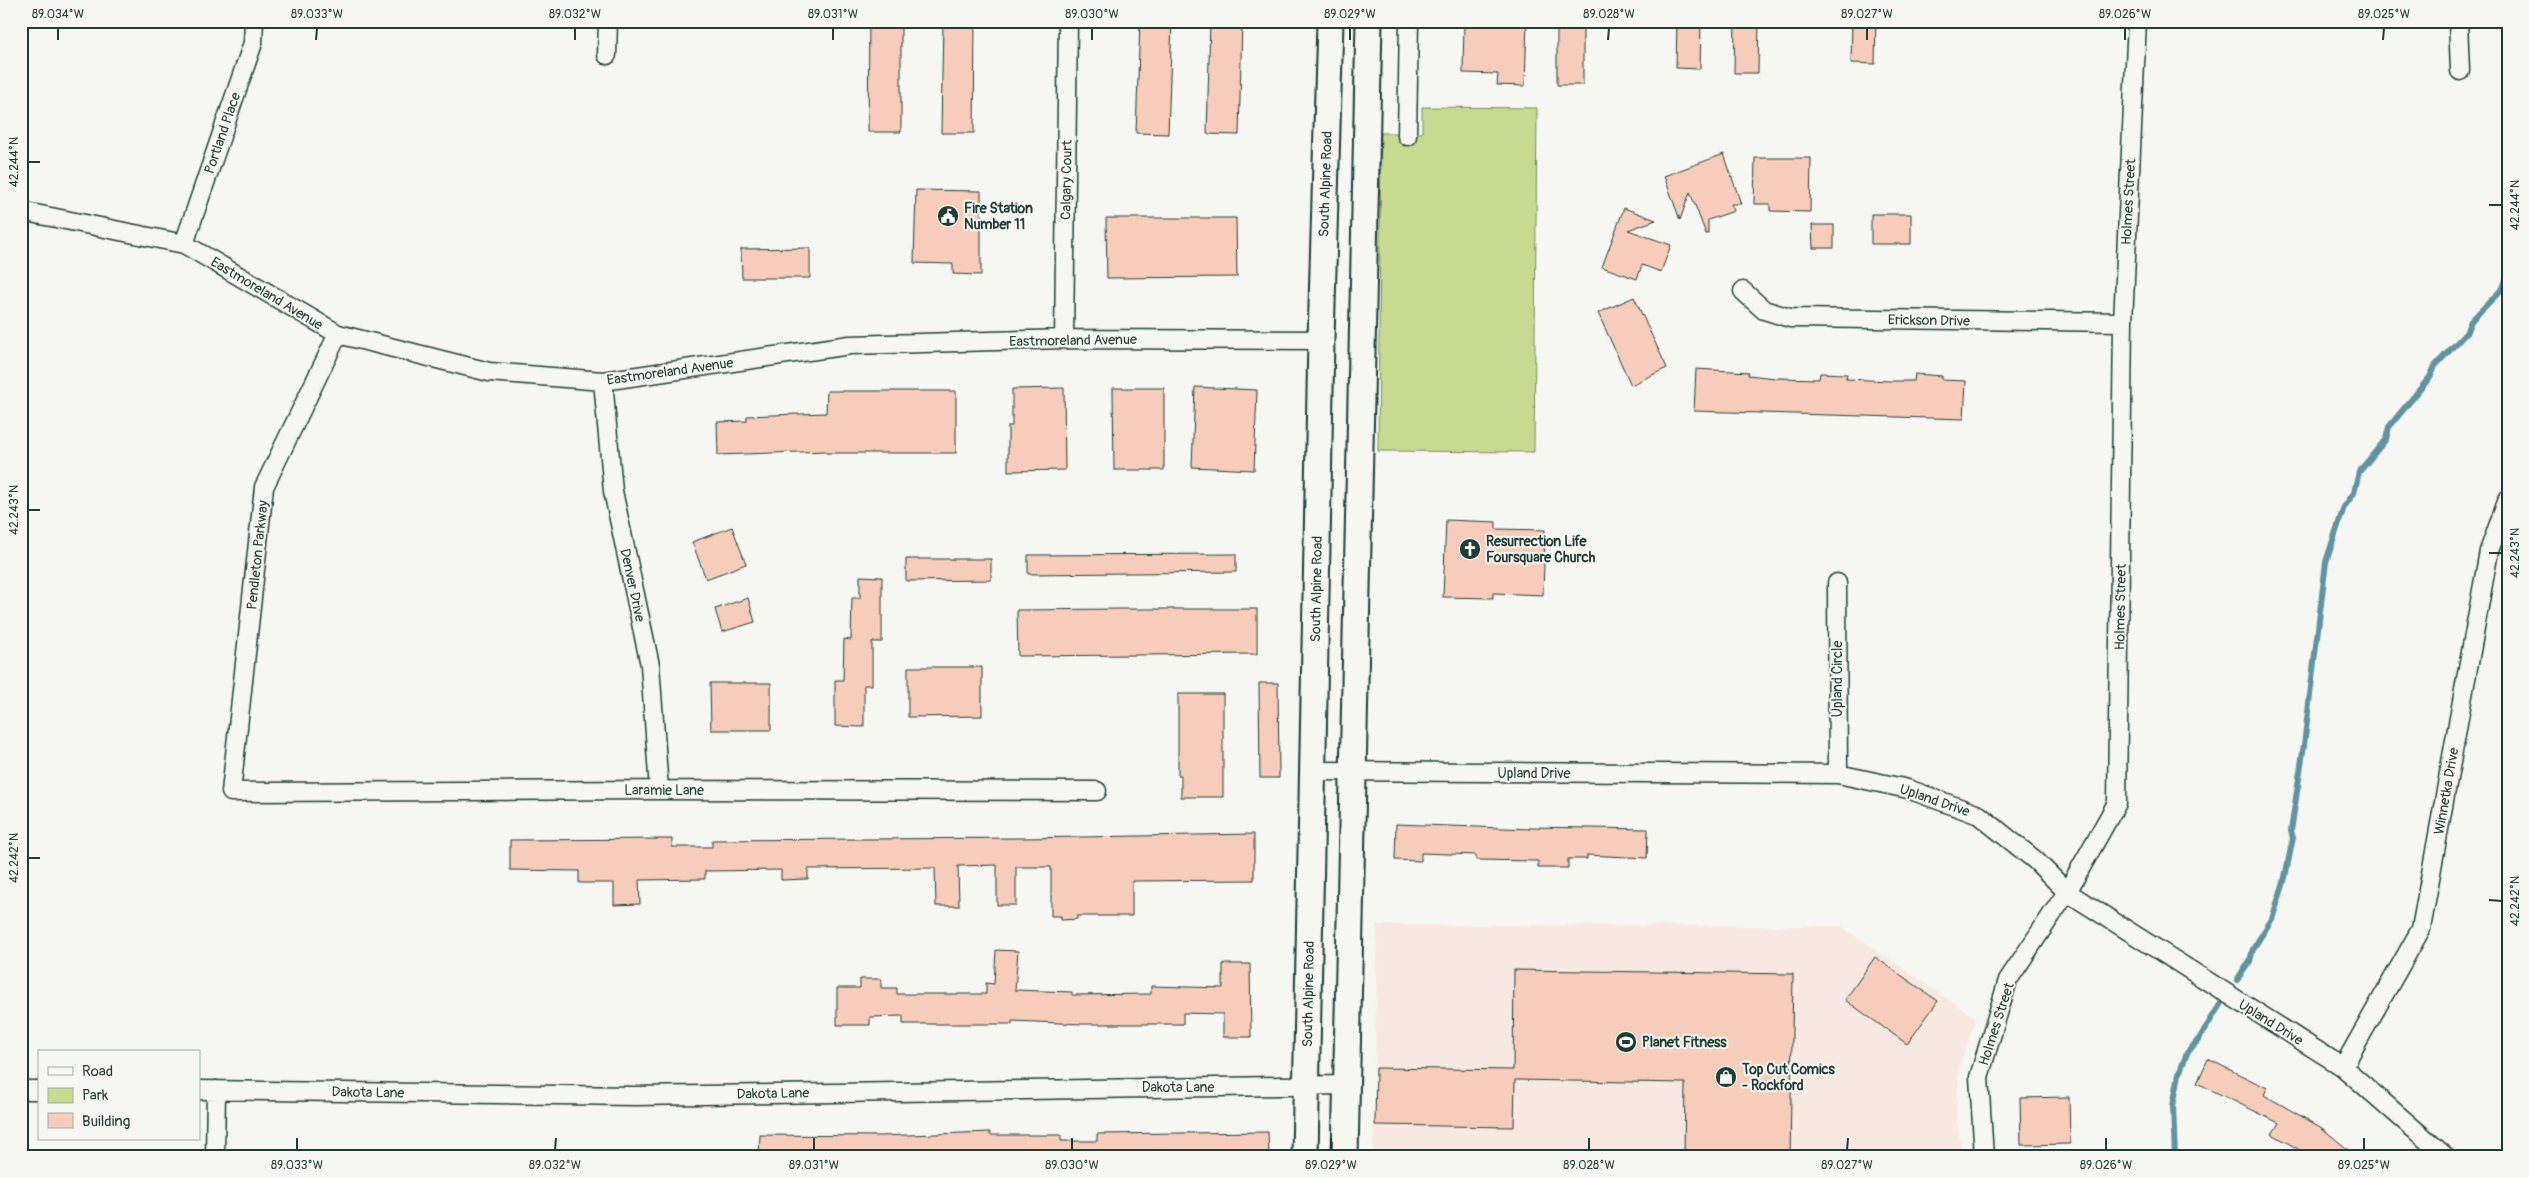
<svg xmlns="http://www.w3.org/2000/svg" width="2529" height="1178" font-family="Pangolin,sans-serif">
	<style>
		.built { fill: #f7e9e1 }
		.green { fill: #c7db90; stroke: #738c62 }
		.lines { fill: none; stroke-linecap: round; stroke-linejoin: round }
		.stream { stroke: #5f93a1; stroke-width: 6 }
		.building { fill: #f8ccba; stroke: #1f3d34 }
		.street-casing { stroke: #1f3d34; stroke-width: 21 }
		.secondary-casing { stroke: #1f3d34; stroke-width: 29 }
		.street { stroke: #f6f6f2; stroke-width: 18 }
		.secondary { stroke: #f6f6f2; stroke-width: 25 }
		.ticks { fill: none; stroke: #1f3d34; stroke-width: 2 }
		.labels { text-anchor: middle; stroke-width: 4; stroke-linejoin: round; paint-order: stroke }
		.street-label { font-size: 14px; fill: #1f3d34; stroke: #f6f6f2 }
		.poi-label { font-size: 14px; font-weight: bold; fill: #1f3d34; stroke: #f6f6f2; text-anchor: start }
		.neatline { fill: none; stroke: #1f3d34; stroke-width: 2 }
		.ticks-label { font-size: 12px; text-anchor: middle; fill: #1f3d34 }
	</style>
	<rect width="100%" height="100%" fill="#f6f6f2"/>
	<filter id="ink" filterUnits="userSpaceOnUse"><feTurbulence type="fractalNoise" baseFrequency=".02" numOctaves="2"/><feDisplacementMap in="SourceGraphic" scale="10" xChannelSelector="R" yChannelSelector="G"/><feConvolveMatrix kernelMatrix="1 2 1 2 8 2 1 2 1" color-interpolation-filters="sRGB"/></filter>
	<g filter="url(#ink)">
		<path class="built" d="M1377,925L1841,926L1976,1018L1959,1068L1956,1114L1963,1157H1373Z"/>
		<path class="green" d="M1422,107L1537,108L1534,452L1378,451L1381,133H1422Z"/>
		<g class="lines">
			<path class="stream" d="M2237,980L2250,961L2253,949L2272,919L2284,882L2293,838L2291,831L2304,745L2326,562L2344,507L2354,493L2359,472L2386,439L2389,427L2430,377L2435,366L2466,333L2471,321L2503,288L2508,274
				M2175,1157L2173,1106L2179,1074L2187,1053L2199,1039L2221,1003"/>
		</g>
		<path class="building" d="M869,21H901V132H868Z
			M943,21H975L974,133H941Z
			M1140,21H1172L1168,134L1136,133Z
			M1210,21H1242L1239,135L1207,134Z
			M1464,21H1527L1525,86L1497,85L1498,74L1463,73Z
			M1557,21H1583V85H1557Z
			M1677,21H1701L1700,69L1676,68Z
			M1735,21H1759L1758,73H1734Z
			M1852,21H1876L1875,64L1851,63Z
			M1724,154L1741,204H1731L1734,211L1708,220V234H1706L1690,192L1680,220L1664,176Z
			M1755,158H1811L1810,212L1770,211V204H1754Z
			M916,190L981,191V275L953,274V264L914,263Z
			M1624,208L1656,220L1628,230L1671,245L1661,272L1642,265L1637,279L1602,267Z
			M1871,214H1911V244H1871Z
			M1106,218H1236L1237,277L1107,278Z
			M1812,225H1834V248H1813Z
			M810,248V278H742L741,249Z
			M1634,297L1667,368L1631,385L1598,313Z
			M1696,369L1749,372L1748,375L1775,378L1819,379L1820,373L1847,374L1846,379L1890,381H1914L1915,374L1942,376V380L1966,381L1964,419L1694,411Z
			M1195,387L1257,390L1254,470L1192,467Z
			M1064,388L1065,470L1008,471V426H1012V389Z
			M1113,388H1164V470H1114Z
			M827,391H956V453H826V451L718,455L717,422L747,421V416L826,413Z
			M1446,520L1496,522V529L1545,530L1543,595L1493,593V598L1443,597Z
			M732,527L746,564L706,579L692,542Z
			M1236,554V572L1028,574V555Z
			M906,559H991V580L906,581Z
			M860,576L882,577V642H872V685H864V727L835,726V680H843L844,639L851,640L852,598H860Z
			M748,598L755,622L722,632L715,609Z
			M1122,609H1257V654L1018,656L1017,610Z
			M908,667H982V716L908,717Z
			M710,683H771V730H711Z
			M1259,683H1278L1279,778H1260Z
			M1178,694H1223V797H1181V775H1178Z
			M1396,824L1530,829V827L1648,829L1647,858L1587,855V859H1568V868H1538V861L1476,860V855L1421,853V861L1395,860Z
			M1254,834V880L1132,881V916H1077V919L1061,920V916H1051V867H1016V905H997V865L958,866L959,906H936L935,868L808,869V879L781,880V870L705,871V879L639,880L640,904L614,905V883H579V871L510,870V840L672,839V847H712V840L1023,838Z
			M996,950L1018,951L1015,990L1072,992V995L1151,994V986L1223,988V964H1250L1251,1037H1223V1014L1183,1013V1024H1083L1012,1021V1024H903V1016L870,1017V1025H837V988H860V979H881V988H897V994H986V983L994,984Z
			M1875,957L1938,1001L1907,1044L1845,1000Z
			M1514,970L1793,974L1790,1157H1684L1685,1083L1515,1080L1514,1127L1375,1125L1376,1068L1513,1070Z
			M2208,1059L2267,1088L2264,1095L2322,1128L2357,1157H2312L2272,1134L2279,1123L2197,1083Z
			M2069,1097L2070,1144L2021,1145L2020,1098Z
			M990,1132V1135H1061V1141H1097V1134L1268,1132L1269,1157H759L760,1135L881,1136Z"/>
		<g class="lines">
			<g class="street-casing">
				<path id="street" d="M2458,21L2460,71
					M607,55L608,21
					M1407,136L1409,21
					M21,211L184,244L338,334L489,372L603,381L850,345L1064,339L1321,340
					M184,244L253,43L254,21
					M1743,291L1764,310L1790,318L2123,322
					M338,334L264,487L231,792L659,790L1097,791
					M1064,339L1068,21
					M603,381L613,491L650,665L659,790
					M1837,583L1838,774
					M1312,771L1838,774L1908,789L1979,815L2035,860L2067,892L2343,1067L2446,1157
					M2343,1067L2421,929L2489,551L2508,499
					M21,1090H39
					M199,1090L635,1096L1347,1085
					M215,1157L216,1090
					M1984,1157L1979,1077L2008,980L2067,892L2117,803L2123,322L2137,21"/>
			</g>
			<g class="secondary-casing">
				<path id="secondary" d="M1305,1157L1321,340L1330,21
					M1345,1157L1369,21"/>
			</g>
			<use href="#street" class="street"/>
			<use href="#secondary" class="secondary"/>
		</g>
	</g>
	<path class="ticks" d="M58,40V28M316,40L317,28M575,40V28M833,40V28M1092,40V28M1350,40V28M1608,40L1609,28M1867,40V28M2125,40V28M2383,40L2384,28M28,162H40M2489,205H2502M28,510H40M2489,553H2502M28,858H40M2489,900L2502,901M297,1150V1138M555,1150L556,1138M814,1150V1138M1072,1150V1138M1331,1150V1138M1589,1150V1138M1847,1150L1848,1138M2106,1150V1138M2364,1150V1138"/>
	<defs>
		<g id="civic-disc" transform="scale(1.125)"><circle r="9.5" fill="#1f3d34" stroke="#f6f6f2"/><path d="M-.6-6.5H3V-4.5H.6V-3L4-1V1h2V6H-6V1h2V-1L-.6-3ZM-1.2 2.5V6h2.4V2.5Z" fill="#fff"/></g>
		<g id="church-disc" transform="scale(1.125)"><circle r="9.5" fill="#1f3d34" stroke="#f6f6f2"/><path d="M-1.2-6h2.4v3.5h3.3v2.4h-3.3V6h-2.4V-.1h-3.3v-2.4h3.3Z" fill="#fff"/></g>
		<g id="stadium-disc" transform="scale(1.125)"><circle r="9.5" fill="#1f3d34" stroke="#f6f6f2"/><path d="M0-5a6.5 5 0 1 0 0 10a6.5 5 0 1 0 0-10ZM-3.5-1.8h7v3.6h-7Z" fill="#fff"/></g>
		<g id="shop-disc" transform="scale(1.125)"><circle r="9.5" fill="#1f3d34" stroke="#f6f6f2"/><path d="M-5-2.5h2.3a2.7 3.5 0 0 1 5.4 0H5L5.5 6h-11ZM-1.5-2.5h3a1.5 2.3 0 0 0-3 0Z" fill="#fff"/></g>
	</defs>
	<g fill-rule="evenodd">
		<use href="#civic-disc" x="948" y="216"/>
		<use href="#church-disc" x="1470" y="549"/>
		<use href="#stadium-disc" x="1626" y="1042"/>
		<use href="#shop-disc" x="1726" y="1077"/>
	</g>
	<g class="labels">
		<g class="street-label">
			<text transform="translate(222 133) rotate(-71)" y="5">Portland Place</text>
			<text transform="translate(1066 180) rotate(-89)" y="5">Calgary Court</text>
			<text transform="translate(1325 184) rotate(-88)" y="5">South Alpine Road</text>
			<text transform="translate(2128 202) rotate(-87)" y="5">Holmes Street</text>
			<text transform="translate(267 293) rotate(31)" y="5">Eastmoreland Avenue</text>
			<text transform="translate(1929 320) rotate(1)" y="5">Erickson Drive</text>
			<text transform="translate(1073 340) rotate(-1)" y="5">Eastmoreland Avenue</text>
			<text transform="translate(670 371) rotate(-8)" y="5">Eastmoreland Avenue</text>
			<text transform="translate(257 555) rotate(-84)" y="5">Pendleton Parkway</text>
			<text transform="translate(633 585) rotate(78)" y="5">Denver Drive</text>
			<text transform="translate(1316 589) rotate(-89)" y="5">South Alpine Road</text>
			<text transform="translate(2120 607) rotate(-89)" y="5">Holmes Street</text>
			<text transform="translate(1837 679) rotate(-90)" y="5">Upland Circle</text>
			<text x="1534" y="778">Upland Drive</text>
			<text x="664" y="795">Laramie Lane</text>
			<text transform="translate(2446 791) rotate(-80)" y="5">Winnetka Drive</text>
			<text transform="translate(1935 800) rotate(19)" y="5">Upland Drive</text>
			<text transform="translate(1308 994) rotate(-89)" y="5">South Alpine Road</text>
			<text transform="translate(2271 1022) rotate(32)" y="5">Upland Drive</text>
			<text transform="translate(1996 1024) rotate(-72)" y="5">Holmes Street</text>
			<text x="1178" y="1092">Dakota Lane</text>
			<text transform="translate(368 1092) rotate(1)" y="5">Dakota Lane</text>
			<text transform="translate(773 1093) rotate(-1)" y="5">Dakota Lane</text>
		</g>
		<g class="poi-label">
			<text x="964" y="213">Fire Station<tspan x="964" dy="16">Number 11</tspan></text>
			<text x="1486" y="546">Resurrection Life<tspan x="1486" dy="16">Foursquare Church</tspan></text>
			<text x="1642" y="1047">Planet Fitness</text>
			<text x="1742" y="1074">Top Cut Comics<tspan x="1742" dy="16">- Rockford</tspan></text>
		</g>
	</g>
	<rect width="2529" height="1178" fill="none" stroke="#f6f6f2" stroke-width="55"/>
	<rect x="38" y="1050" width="162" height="90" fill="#f6f6f2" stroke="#a0aca6"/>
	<rect x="48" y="1067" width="25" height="8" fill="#f6f6f2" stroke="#a0aca6"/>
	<text x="82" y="1076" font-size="15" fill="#1f3d34">Road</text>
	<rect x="48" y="1088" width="25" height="15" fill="#c7db90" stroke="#a0aca6"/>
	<text x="82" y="1100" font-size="15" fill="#1f3d34">Park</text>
	<rect x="48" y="1113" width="25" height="15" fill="#f8ccba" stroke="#a0aca6"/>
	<text x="82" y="1126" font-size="15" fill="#1f3d34">Building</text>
	<rect x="28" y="28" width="2474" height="1122" class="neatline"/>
	<g class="ticks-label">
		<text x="58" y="18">89.034°W</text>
		<text x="317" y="18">89.033°W</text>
		<text x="575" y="18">89.032°W</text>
		<text x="833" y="18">89.031°W</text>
		<text x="1092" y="18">89.030°W</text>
		<text x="1350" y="18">89.029°W</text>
		<text x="1609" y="18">89.028°W</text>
		<text x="1867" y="18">89.027°W</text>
		<text x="2125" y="18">89.026°W</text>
		<text x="2384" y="18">89.025°W</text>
		<text transform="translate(14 162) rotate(-90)" y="4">42.244°N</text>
		<text transform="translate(2515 205) rotate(-90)" y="4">42.244°N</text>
		<text transform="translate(14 510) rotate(-90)" y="4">42.243°N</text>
		<text transform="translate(2515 553) rotate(-90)" y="4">42.243°N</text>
		<text transform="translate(14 858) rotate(-90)" y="4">42.242°N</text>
		<text transform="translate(2515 901) rotate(-90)" y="4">42.242°N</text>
		<text x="297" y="1169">89.033°W</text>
		<text x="555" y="1169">89.032°W</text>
		<text x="814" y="1169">89.031°W</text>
		<text x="1072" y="1169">89.030°W</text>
		<text x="1331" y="1169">89.029°W</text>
		<text x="1589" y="1169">89.028°W</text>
		<text x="1847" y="1169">89.027°W</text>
		<text x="2106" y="1169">89.026°W</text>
		<text x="2364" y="1169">89.025°W</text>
	</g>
</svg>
